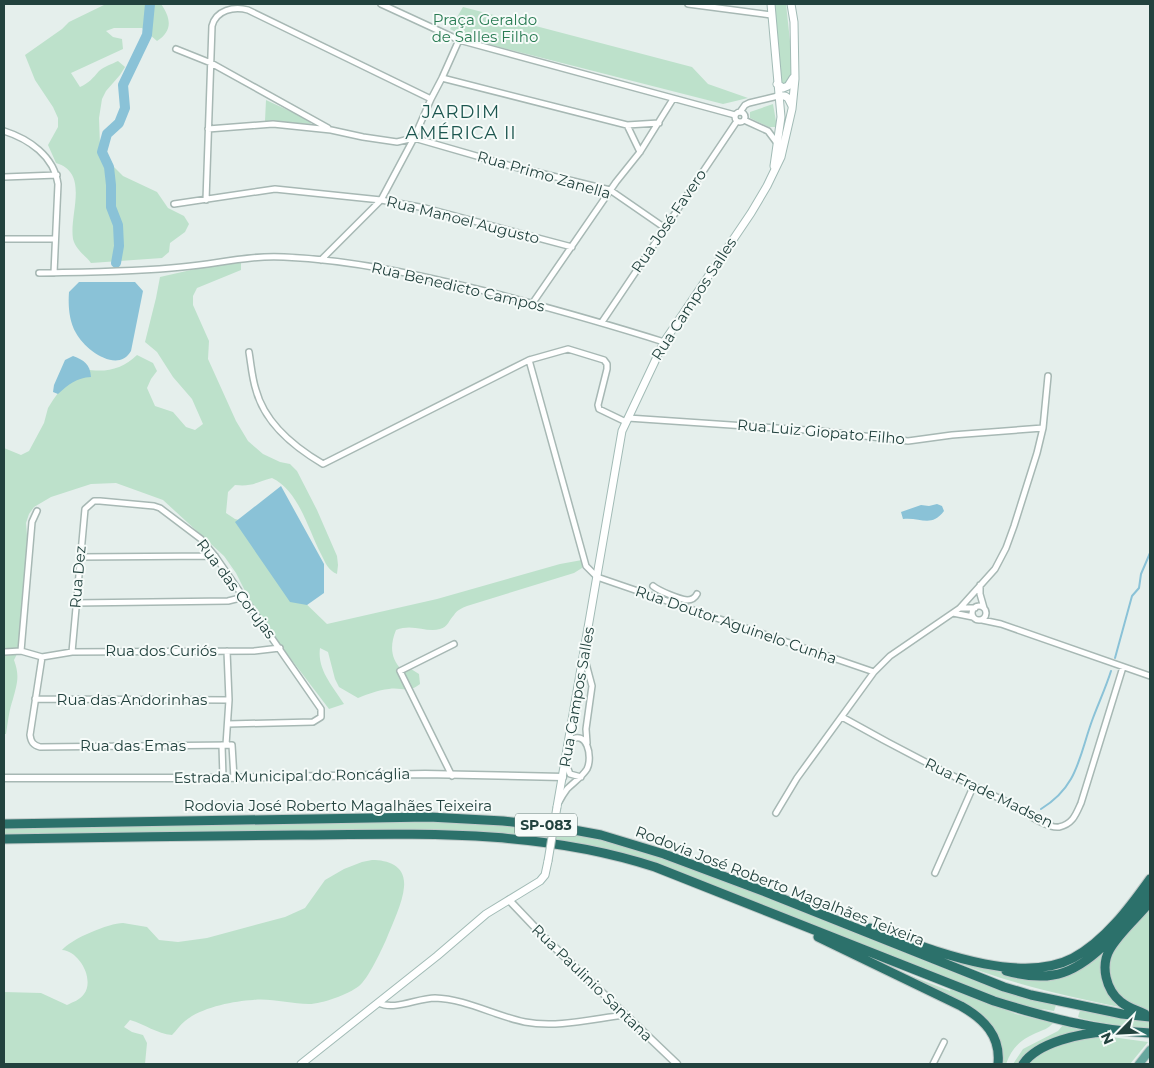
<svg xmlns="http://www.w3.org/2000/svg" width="1154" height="1068" font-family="Montserrat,sans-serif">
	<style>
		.green { fill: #bde1cb }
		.water { fill: #8ac2d7 }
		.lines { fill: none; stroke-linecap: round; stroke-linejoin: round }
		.stream { stroke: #8ac2d7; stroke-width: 2 }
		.river { stroke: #8ac2d7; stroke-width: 10 }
		.minor-casing { stroke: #a7b8b4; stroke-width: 8 }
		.tertiary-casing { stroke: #a7b8b4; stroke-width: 9 }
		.secondary-casing { stroke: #a2bbb6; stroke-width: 9 }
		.primary-casing { stroke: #c1cac9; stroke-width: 10 }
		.motorway-casing { stroke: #c1cac9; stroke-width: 11 }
		.minor { stroke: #fff; stroke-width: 5 }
		.tertiary { stroke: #fff; stroke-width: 6 }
		.secondary { stroke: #fff; stroke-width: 7 }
		.primary { stroke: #67a79e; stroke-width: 8 }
		.motorway { stroke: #2c716b; stroke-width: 9 }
		.secondary-bridge-casing { stroke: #a2bbb6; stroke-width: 9; stroke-linecap: butt }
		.secondary-bridge { stroke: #fff; stroke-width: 7 }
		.labels { text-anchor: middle; stroke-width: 4; stroke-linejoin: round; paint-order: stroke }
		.shield { fill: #f6fbf9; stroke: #627a76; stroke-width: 1 }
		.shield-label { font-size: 14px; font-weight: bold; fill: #22423e }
		.park-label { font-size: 15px; fill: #297c53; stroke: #f6fbf9 }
		.street-label { font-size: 15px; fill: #22423e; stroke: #f6fbf9 }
		.quarter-label { font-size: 18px; letter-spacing: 1px; fill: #1c564f; stroke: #f6fbf9 }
	</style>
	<rect width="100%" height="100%" fill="#e5efec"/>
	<path class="green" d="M106,4H161C171,18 173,31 157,41L142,28H114L106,31L113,37L122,39L123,49L71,73L80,87C89,83 93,78 99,71C105,66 112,64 118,61L125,67L120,75L106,91L102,99L99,118L100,146L104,157L123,176L157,192L168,208L184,216L189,224L185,232L170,243L169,252L162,258L91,263C85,255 76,250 73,239C69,214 90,173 56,163L48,145L58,127V118L53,107L35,80L25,55L62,29L69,22Z
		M774,4H786L793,69L788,86L782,85Z
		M463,7L692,67L708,84L748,98L723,104L472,40L450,29Z
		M266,100L309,120L311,124L265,121Z
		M773,104L777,127H769L750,118V112Z
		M232,262H241V270L197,288L193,296V305L209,341L208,359L236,421L248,441L263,454L280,462L290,464L297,471L317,510L337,556L338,565L337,574C328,570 326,564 321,554C308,529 299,491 272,478C257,482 252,487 235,485L228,492L226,513L235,519L247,522L298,596L327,624L437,599L560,564L582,560V568L574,573L467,606C462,608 457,610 454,615C449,620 448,627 440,629C426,633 413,623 396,630C390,645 390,658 402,670L411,669L419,674L420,684C407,694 403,687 389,689C378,690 368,694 358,698L339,687L335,679L328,652L320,648C317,670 333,686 344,704L329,709L256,613L236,573L224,556L163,500L116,483L91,484L51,497L34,507L29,514L26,523L27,535L26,636L14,660C20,676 17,684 13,699C9,710 8,722 6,734H4V448L21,455L29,451L44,423L48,408L53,400L68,379L84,369C104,373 122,370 137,355L153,363L157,371L151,379L147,388L155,406L173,412L186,427L195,430L203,424L192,399L173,377L157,352L145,342L156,298L160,277L213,265H223Z
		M416,821L470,822L545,829L615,842L689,867L970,979L1012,994L1056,1005L1054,1011L1042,1009L1041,1010L1009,1002L612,851C512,828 410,830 307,832C206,833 105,834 4,835V828Z
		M372,860C389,860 406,866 404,887C403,902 392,925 386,940C381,951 368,979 359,986C349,994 322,1004 309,1004C291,1004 271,998 253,1000C233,1001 200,1008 185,1021C180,1025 176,1031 172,1035C157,1034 145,1024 130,1020L124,1027L132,1032L143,1035L147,1043L145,1064H4V992L41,993L67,1005C73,1002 80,1000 84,994C95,979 79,951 62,950C71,939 109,923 123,923C131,924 139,926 147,927L159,940L178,942L207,938L285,917L305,908L325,880L344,869L362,862Z
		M1150,909V1010C1142,1009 1131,1007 1125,1001C1112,991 1106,972 1111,956C1115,941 1139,921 1150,909Z
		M1106,948L1102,964L1125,1008C1062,995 1006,983 946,958V956L980,967L1023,978L1079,970L1096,958Z
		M906,974L950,991L951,988L1016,1014L1053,1023C1048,1029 1043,1030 1036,1033C1020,1040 1012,1048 1006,1064H1002C1002,1046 999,1032 985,1019L907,978Z
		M1080,1010L1147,1021L1150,1023V1029L1118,1026L1083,1019L1078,1017Z
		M1063,1025L1083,1030L1060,1037L1019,1064H1013L1023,1049L1058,1031Z
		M1104,1036L1148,1042L1130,1064H1026C1050,1043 1074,1040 1104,1036Z"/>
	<path class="water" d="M79,282H135L143,291L131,351C118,374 85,350 76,333C69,321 68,305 69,292Z
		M73,356C84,360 90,364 91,377C76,378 69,384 58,394L53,392L54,385L65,360Z
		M281,486L324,564V593L307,605L290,602L235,522Z
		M937,504L942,506L944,511C931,528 921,517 903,519L901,512L921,505L929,506Z"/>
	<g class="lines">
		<path class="stream" d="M1115,658L1132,596L1139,588L1141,574L1150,553
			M1041,809C1079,786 1079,755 1093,718C1099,702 1106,687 1111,671"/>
		<path class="river" d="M116,263L119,246L118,225L111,207V185L109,167L102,152L107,134L119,123L125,108L123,85L147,35L150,4"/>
		<g class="minor-casing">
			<path id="minor" d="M381,4L459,40L735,115
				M688,4L771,15
				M176,49L211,63L328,128
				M442,78L627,125
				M735 117a5 5 0 1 1 10 0a5 5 0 1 1-10 0Z
				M740,112L745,105L749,103L778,96
				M744,120L768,131L777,143
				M208,129L273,124L331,130L363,137L397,142L414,138L511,166L610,190L665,228
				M4,131C29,139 54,156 58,184L54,273
				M640,152L627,125L659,123
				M4,177L57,175
				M206,200L212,26C216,10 234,6 248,10L431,99
				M174,204L275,189L381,200L425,208L572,247
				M4,239H55
				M321,260L381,200L414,138L431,99L442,78L459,40
				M39,273C87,272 134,272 182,267C217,264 249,255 284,257C355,260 424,276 493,293C550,308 607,324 664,342
				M532,304L616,182L640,152L673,99
				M602,322L737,121
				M249,352C251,364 252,378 256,390C265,424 294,447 323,464L529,360L586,566L597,577L874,672
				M529,360L568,349L604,360L607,364V369L598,405L599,409L626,422
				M628,418L821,431L908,441L952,435L1043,428
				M80,557L215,556
				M980,585V594L984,608
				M653,586C659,591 679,599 687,600C692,600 695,598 697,594
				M75,603L228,601L244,597
				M972 613a7 7 0 1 1 14 0a7 7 0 1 1-14 0Z
				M960,608H975
				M953,613L973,617
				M982,620L1001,624L1150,676
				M21,651L32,522L37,511
				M4,652L21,651L42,657L72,652L254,651L280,648
				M72,652L85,509L94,501H100L154,506L160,508L201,539L215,556L321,709V717L313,722L228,724
				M584,656L592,686L586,729L587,743
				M42,657L30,735C31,742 33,745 40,747L232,745L234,778
				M35,699L229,700
				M842,717C895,747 949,775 1005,801C1017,807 1046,829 1059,827C1073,824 1076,814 1081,803L1123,667
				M222,745L223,778
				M226,745L229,700L227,651
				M566,764L570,774L581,777
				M452,776L400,671L454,644
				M559,802C561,798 564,793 567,789C574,782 582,777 587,769C593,757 587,728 569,741
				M776,813L797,778L874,672L890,656L960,608L995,569L1006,548L1014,526L1037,453L1043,428L1048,376
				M935,873L973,787
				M379,1003C394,1011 418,998 435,998C466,999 495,1016 525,1022C557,1028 592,1019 625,1015
				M933,1064L944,1042"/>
		</g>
		<g class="tertiary-casing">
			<path id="tertiary" d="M4,778H223L425,774L563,777
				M509,900L547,940L677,1064"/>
		</g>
		<g class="secondary-casing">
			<path id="secondary" d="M771,4L781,117L774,166
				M777,84L783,88L788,86L793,78
				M778,96H785L788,98L792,106
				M557,807L622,431L664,342L751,213L767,186L781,157L792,109L795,79L794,22L791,4
				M301,1064L437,956L486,914L540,881L545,875L548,861"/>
		</g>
		<g class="primary-casing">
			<path id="primary" d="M1139,1064L1150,1050"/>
		</g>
		<g class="motorway-casing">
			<path id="motorway" d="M4,824L429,817L503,821L563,828L601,835L664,854L763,891L1004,987L1031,995L1122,1014L1150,1017
				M4,839C102,837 201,836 299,835C421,834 538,829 655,867L994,1001C1045,1017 1097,1031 1150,1033
				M870,928C925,947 1018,987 1073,958C1105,941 1130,907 1150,879
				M818,937L961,1006C984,1019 1001,1036 998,1064
				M1006,971C1021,975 1037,978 1053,975C1091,970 1129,920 1150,890
				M1145,1014C1137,1010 1128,1008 1121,1002C1106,990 1100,966 1110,949C1120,932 1137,918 1150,902
				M1023,1064C1038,1042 1081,1033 1107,1032"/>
		</g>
		<use href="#minor" class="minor"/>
		<use href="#tertiary" class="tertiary"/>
		<use href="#secondary" class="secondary"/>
		<use href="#primary" class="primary"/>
		<use href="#motorway" class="motorway"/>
		<g class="secondary-bridge-casing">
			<path id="secondary-bridge" d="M548,861L557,807"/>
		</g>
		<use href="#secondary-bridge" class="secondary-bridge"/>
	</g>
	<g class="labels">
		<rect class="shield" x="515" y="813.5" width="62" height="23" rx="4"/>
		<g class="shield-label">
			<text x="546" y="830">SP-083</text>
		</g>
		<g class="park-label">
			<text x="485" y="25">Praça Geraldo<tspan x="485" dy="17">de Salles Filho</tspan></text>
		</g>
		<g class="street-label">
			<text transform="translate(544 175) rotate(16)" y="5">Rua Primo Zanella</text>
			<text transform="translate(463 220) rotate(14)" y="5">Rua Manoel Augusto</text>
			<text transform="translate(669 221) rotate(-56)" y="5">Rua José Favero</text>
			<text transform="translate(458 287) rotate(13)" y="5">Rua Benedicto Campos</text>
			<text transform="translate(694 299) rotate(-57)" y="5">Rua Campos Salles</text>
			<text transform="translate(821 432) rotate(5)" y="5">Rua Luiz Giopato Filho</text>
			<text transform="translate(78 577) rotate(-85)" y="5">Rua Dez</text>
			<text transform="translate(236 589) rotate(53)" y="5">Rua das Corujas</text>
			<text transform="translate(736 625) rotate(19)" y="5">Rua Doutor Aguinelo Cunha</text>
			<text x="161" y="656">Rua dos Curiós</text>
			<text transform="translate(577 697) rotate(-80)" y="5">Rua Campos Salles</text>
			<text x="132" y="705">Rua das Andorinhas</text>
			<text x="133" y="751">Rua das Emas</text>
			<text transform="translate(292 776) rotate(-1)" y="5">Estrada Municipal do Roncáglia</text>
			<text transform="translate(989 793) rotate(26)" y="5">Rua Frade Madsen</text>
			<text x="338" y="811">Rodovia José Roberto Magalhães Teixeira</text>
			<text transform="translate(780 886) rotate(21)" y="5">Rodovia José Roberto Magalhães Teixeira</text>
			<text transform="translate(592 983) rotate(44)" y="5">Rua Paulinio Santana</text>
		</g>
		<g class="quarter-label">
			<text x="461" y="118">JARDIM<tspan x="461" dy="21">AMÉRICA II</tspan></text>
		</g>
	</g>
	<rect width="1154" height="1068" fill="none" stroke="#22423e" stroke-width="10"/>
	<g transform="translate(1119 1033) rotate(246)" stroke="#f6fbf9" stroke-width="4" paint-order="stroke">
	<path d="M0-4L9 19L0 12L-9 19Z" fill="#22423e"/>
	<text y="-8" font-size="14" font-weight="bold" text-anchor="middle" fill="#22423e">N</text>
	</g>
</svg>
